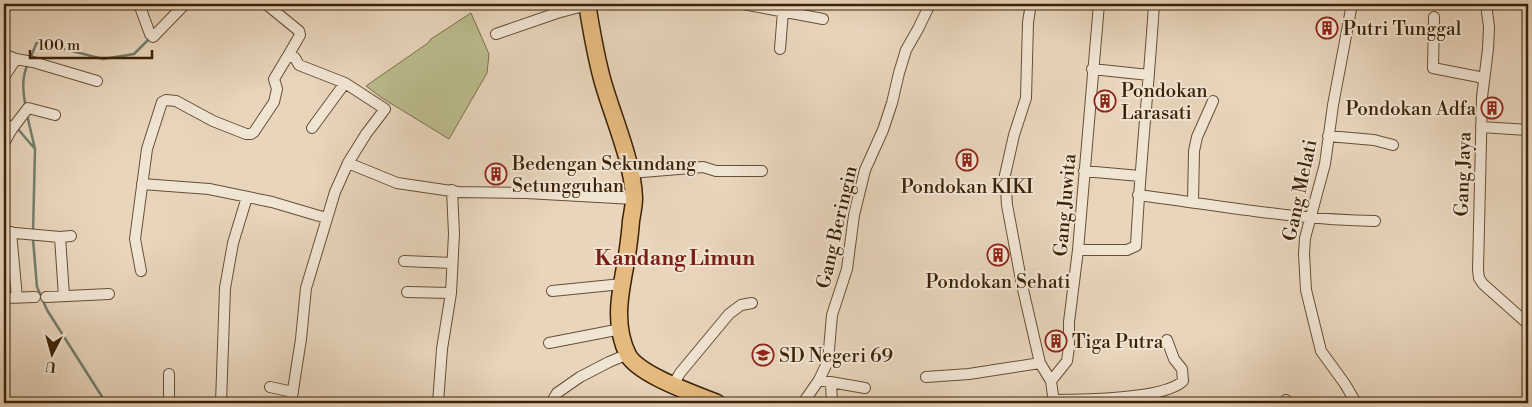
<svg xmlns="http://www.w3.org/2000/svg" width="1532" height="407" font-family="'Libre Bodoni',serif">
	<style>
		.grass { fill: #bbbc8d; stroke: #7b6f4a }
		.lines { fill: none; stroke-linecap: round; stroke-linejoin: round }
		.stream { stroke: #727d6d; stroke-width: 2.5 }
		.minor-casing { stroke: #664f34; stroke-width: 12 }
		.trunk-casing { stroke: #3b2207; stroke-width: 19 }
		.minor { stroke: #f0e4d3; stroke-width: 10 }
		.trunk { stroke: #e4ba7e; stroke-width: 16 }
		.labels { text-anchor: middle; stroke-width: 4; stroke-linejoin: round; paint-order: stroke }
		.poi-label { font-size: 19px; fill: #3b2207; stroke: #f0e4d3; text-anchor: start }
		.street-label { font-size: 19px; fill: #3b2207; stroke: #f0e4d3 }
		.quarter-label { font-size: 21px; font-weight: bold; fill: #7a1f14; stroke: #f0e4d3 }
	</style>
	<rect width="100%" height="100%" fill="#e8d5bc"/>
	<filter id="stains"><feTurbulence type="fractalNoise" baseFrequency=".004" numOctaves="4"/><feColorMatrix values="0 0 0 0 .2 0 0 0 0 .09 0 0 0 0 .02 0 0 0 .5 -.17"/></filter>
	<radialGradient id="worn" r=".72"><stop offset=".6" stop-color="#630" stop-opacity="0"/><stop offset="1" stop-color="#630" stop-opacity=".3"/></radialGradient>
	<path class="grass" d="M471,13L489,54L487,73L449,139L382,98L366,86L428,43L431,39Z"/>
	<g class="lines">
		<path class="stream" d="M30,59L37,42L103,59L134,54L151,37
			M26,108C23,93 21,78 28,64
			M27,115L35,149
			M17,128L35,149L33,233
			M33,239L37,287L47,310L106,403"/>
		<g class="minor-casing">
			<path id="minor" d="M139,4L150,34L153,37L185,4
				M266,4L299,31L300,35L289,54L295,58L299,65L345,83L385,109L366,134L348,163L335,192L306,288L301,339L291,403
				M743,4L823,19
				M1031,4L1028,22L1026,98L1014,135L1005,175L1007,205L1022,285L1040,363L1051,381
				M1352,4L1333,105L1325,164L1305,238L1304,254L1306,290L1321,351L1345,384L1356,403
				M1486,4L1489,27L1488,49L1482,97L1478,270L1479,278L1483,284L1528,324
				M1434,17L1433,68L1484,78
				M496,34L557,13L591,4
				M780,49L783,11
				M4,54L16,59L33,62L97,81
				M1092,69L1149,75
				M4,77L16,59
				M4,122L12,129L4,143
				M1481,127L1528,130
				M312,128L345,83
				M12,129L28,108L55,115
				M1328,136L1374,140L1393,145
				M348,163L397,183L458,192L526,193L634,199
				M1084,171L1140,176
				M630,173L703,167L716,171H762
				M142,184L209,189L272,202L326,218
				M1138,195C1217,205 1296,220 1375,221
				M1193,202L1194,151L1197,137L1213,101
				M4,232L60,237L71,236
				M11,232L17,298
				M60,237L64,296
				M1078,250H1127L1136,246C1140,165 1149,85 1154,4
				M404,261L452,263
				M141,271L135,239L147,149L162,102L166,100L176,101L213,121L246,134H251L254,132L274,102L277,89L274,79L289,54
				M552,291L622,284
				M407,292L451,293
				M46,297L109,294
				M4,298L35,297
				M549,343L621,329
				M169,374V403
				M926,377L969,374L1040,363
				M819,380L865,388
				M831,383L832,403
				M673,385L680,373L729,314L741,305L752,303
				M270,387L293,392
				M1054,400C1081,400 1165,399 1183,381L1182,369L1174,359L1167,340
				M1286,400L1288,403
				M221,403L225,288L233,243L247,197
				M438,403L442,349L451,293L454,234L452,190
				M551,403L557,393L580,377L609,362L628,354
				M685,403L695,394
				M803,403L819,380L828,361L832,315L847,269L854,215L865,170L883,130L892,103L899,73L906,50L918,29L930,4
				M1054,403L1051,381L1067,361L1069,347V322L1078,250L1099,4"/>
		</g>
		<g class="trunk-casing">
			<path id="trunk" d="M587,4C592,32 596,61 605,89C615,122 633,164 634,198C634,206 632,214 631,221C630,235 628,249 626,262C620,293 613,325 628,355C639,375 695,394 717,403"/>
		</g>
		<use href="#minor" class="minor"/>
		<use href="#trunk" class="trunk"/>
	</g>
	<defs>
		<g id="building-ring" transform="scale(1.125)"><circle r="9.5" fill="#f0e4d3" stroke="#8f2418" stroke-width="1.5"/><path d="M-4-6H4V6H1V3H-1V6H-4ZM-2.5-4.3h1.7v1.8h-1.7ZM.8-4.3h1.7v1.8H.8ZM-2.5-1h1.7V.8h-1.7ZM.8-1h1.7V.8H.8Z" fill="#8f2418"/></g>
		<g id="school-ring" transform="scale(1.125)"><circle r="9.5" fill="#f0e4d3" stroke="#8f2418" stroke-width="1.5"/><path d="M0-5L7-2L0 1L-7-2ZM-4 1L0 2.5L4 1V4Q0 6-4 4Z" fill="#8f2418"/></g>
	</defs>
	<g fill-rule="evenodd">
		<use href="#building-ring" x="1327" y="28"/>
		<use href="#building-ring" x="1105" y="101"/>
		<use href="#building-ring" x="1492" y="108"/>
		<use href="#building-ring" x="967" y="160"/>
		<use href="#building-ring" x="496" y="174"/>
		<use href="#building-ring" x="998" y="255"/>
		<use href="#building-ring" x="1056" y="341"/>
		<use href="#school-ring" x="763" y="355"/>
	</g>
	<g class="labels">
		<g class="poi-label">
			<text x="1343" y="35">Putri Tunggal</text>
			<text x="1121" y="97">Pondokan<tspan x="1121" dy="22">Larasati</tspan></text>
			<text x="1476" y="115" text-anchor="end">Pondokan Adfa</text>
			<text x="512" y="170">Bedengan Sekundang<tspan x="512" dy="22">Setungguhan</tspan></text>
			<text x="967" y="193" text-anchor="middle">Pondokan KIKI</text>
			<text x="998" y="288" text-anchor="middle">Pondokan Sehati</text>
			<text x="1072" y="348">Tiga Putra</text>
			<text x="779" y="362">SD Negeri 69</text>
		</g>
		<g class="street-label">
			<text transform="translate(1462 174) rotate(-88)" y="7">Gang Jaya</text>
			<text transform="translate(1299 190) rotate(-78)" y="7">Gang Melati</text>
			<text transform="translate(1064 205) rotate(-85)" y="7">Gang Juwita</text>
			<text transform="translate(836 227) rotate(-77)" y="7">Gang Beringin</text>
		</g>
		<g class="quarter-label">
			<text x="675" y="265">Kandang Limun</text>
		</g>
	</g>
	<rect width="1532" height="407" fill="none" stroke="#e8d5bc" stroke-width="20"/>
	<rect x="5" y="5" width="1522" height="397" fill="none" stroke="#3b2207" stroke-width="2.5"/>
	<rect x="10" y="10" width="1512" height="387" fill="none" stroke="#3b2207"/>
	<g transform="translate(52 354) rotate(186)" stroke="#f0e4d3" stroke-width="4" paint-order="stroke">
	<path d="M0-4L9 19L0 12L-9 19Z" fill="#3b2207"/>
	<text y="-8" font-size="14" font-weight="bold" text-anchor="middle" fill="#3b2207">U</text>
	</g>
	<path d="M30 50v8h122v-8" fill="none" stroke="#3b2207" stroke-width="2.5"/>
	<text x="38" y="50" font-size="15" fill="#3b2207" stroke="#f0e4d3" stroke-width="4" paint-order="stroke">100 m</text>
	<rect width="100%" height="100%" filter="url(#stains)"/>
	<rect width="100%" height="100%" fill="url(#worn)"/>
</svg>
